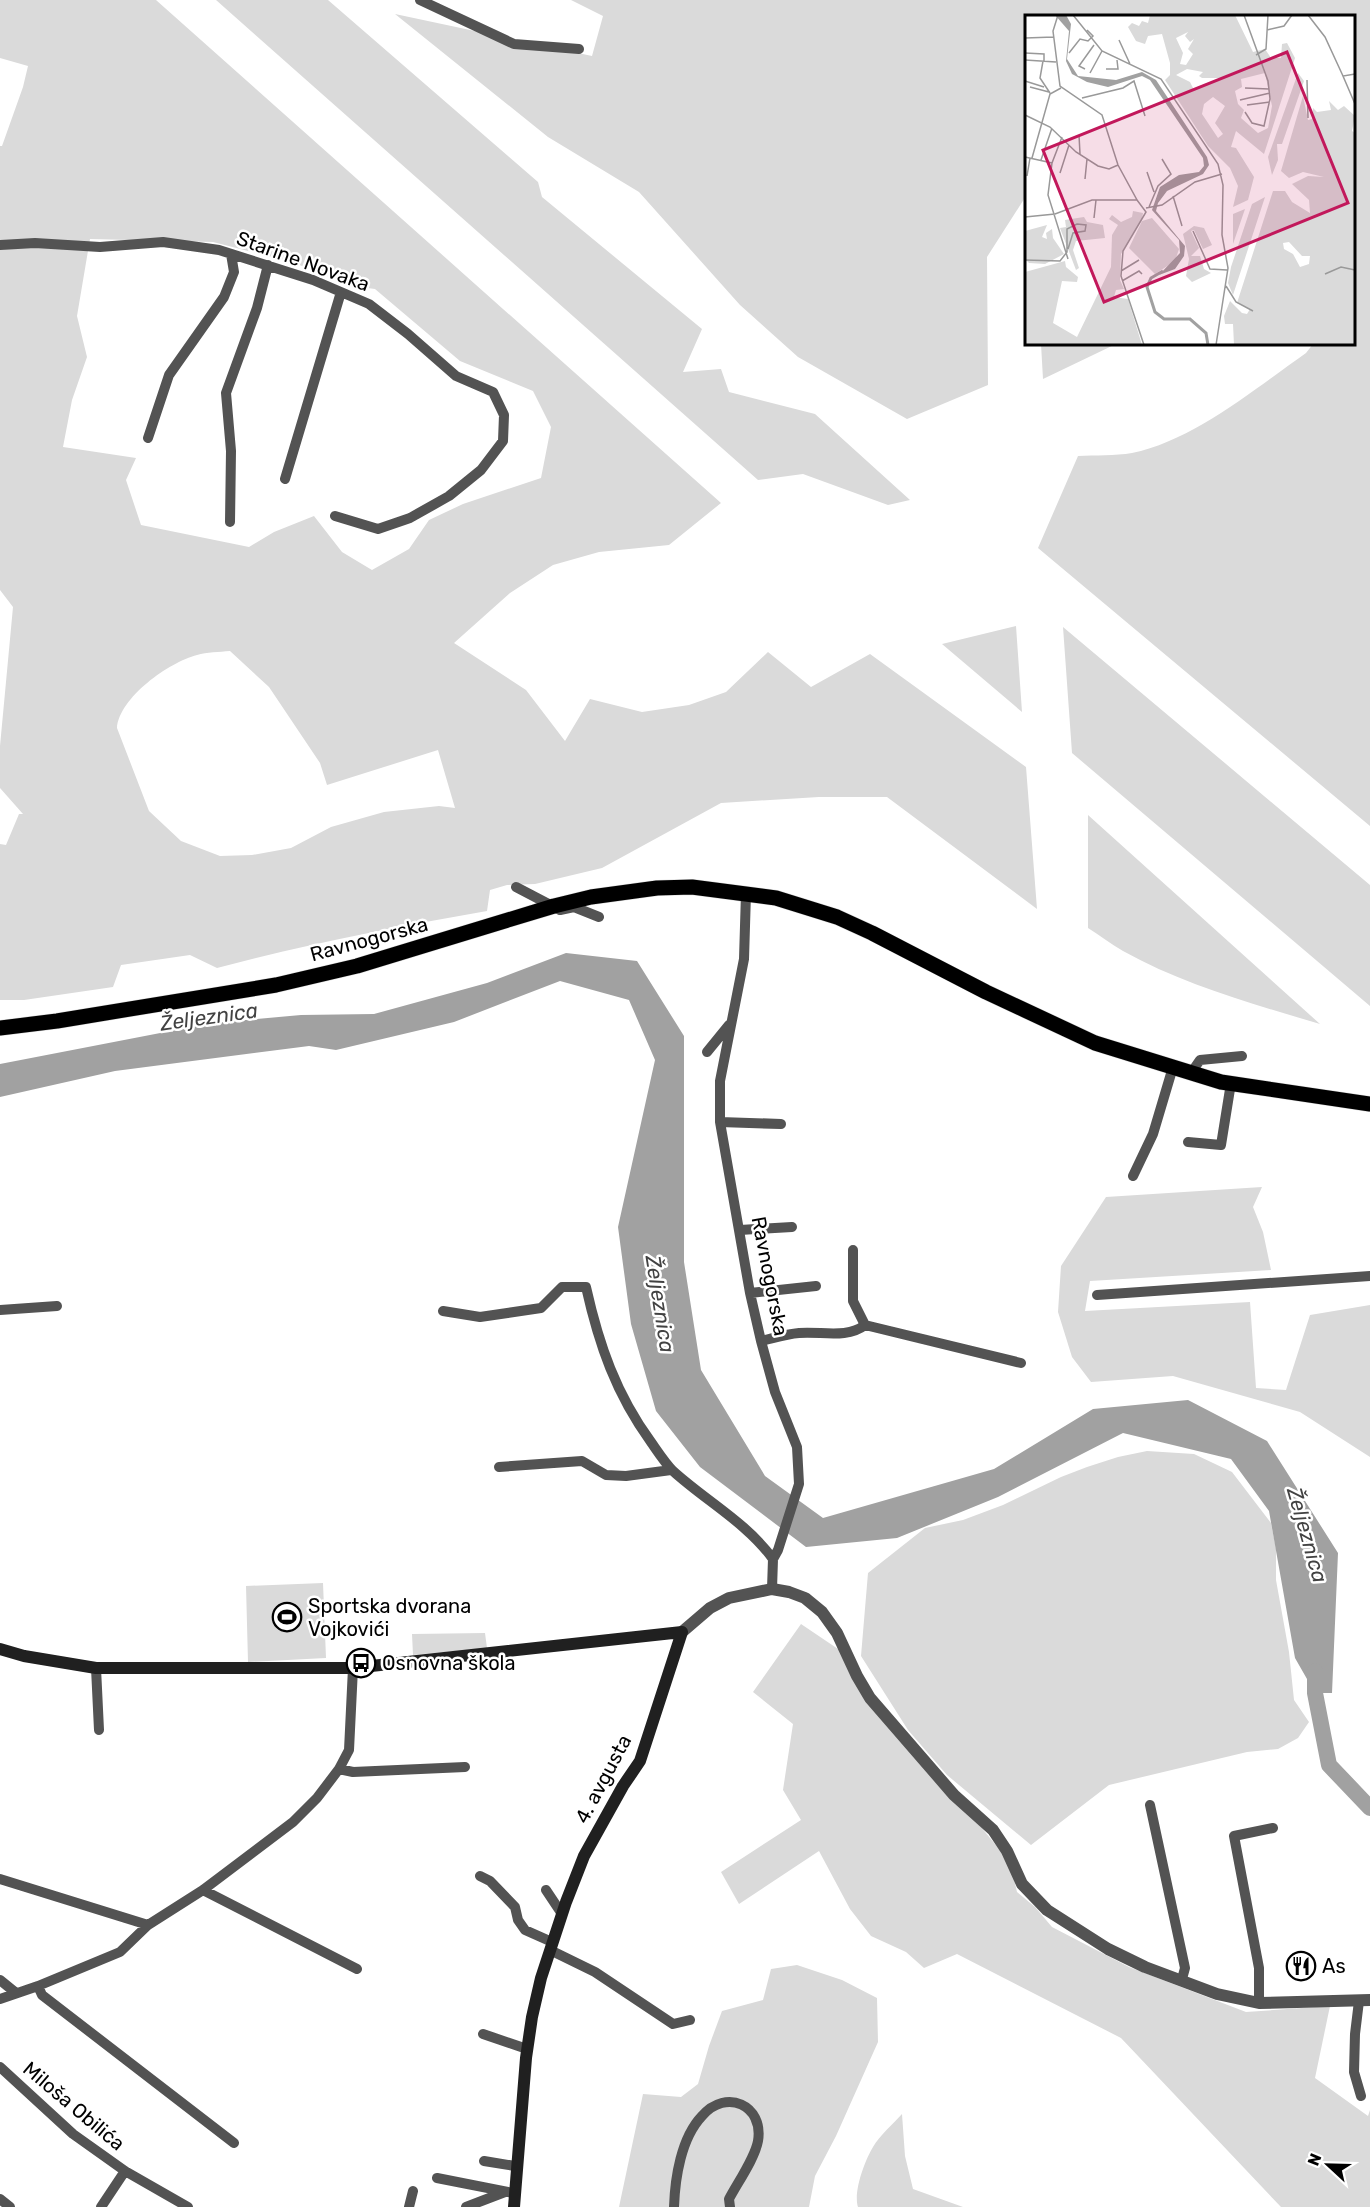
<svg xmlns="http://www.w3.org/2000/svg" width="1370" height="2207" font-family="Rubik,sans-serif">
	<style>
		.green { fill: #dadada; fill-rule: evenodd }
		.water { fill: #a1a1a1 }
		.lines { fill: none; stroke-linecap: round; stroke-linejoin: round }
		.river { stroke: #a1a1a1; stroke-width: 16 }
		.primary-casing { stroke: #dbdbdb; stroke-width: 16 }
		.minor { stroke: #535353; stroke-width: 10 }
		.tertiary { stroke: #535353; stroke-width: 12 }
		.secondary { stroke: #202020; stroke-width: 12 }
		.primary { stroke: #000; stroke-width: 15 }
		.labels { text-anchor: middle; stroke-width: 5; stroke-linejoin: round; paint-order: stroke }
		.street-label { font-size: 20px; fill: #000; stroke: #fff }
		.poi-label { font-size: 20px; fill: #000; stroke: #fff; text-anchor: start }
		.water-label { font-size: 21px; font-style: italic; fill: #424242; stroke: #fff }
		.inset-river { fill: none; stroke: #a1a1a1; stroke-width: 3 }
		.inset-road { fill: none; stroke: #999; stroke-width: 1.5 }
		.view { fill: #c2185b; fill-opacity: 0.15; stroke: #c2185b; stroke-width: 3 }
		.inset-edge { fill: none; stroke: #000; stroke-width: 3 }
	</style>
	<rect width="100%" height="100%" fill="#fff"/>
	<path class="green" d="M0,0H156L721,503L669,545L599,552L553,565L510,593L454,643L526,690L565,741L590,699L642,712L689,705L726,692L768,652L811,687L870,654L1026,767L1037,909L887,797H819L721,803L602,868L535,884L507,885L490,890L487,911C396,927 306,944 217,968L190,955L121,965L113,987L24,1000H0V844L6,845L19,814H23L0,788V746L13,607L0,590V146H2L23,87L28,66L0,58ZM90,239L213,242L292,262L352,286L375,289L460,361L533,391L551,427L541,478L463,504L429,520L409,549L372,570L342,552L314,516L274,532L249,547L141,525L126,480L136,458L63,447L72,400L87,357L77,316ZM230,651L269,687L320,763L327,785L438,750L455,808L439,806L384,812L331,827L291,848L252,855L220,856L181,841L149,811L117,728C119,698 169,662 197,655C207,652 219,652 230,651Z
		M216,0H328L538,182L542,197L702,329L683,372L721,369L729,392L815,414L910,500L888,505L803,474L758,480Z
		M571,0H1370V826L1038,548L1078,456C1095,455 1115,456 1132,453C1193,441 1256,388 1306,353L1313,344H1354V16H1026V196L987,257L988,385L907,419L798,357L740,305L639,192L548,137L395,14L592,56L603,16Z
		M1041,344H1116L1043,379Z
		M1016,626L1022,712L942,644Z
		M1063,627L1370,885V1006L1072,753Z
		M1088,815L1320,1024C1253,1004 1184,985 1123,951C1111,944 1099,935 1088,928Z
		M1262,1187L1253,1207L1263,1232L1271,1270L1090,1281L1085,1311L1250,1302L1256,1388L1286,1390L1310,1315L1370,1305V1457L1300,1412L1173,1376L1091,1382L1072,1357L1058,1312L1061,1266L1106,1197Z
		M1147,1451L1194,1454L1232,1472L1271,1523L1276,1549V1580L1289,1652L1294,1700L1309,1722L1298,1738L1278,1749L1247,1752L1109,1785L1031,1845L947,1775L908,1730L861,1656L868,1573L925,1528L963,1520L1003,1505L1061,1477L1087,1467L1118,1457Z
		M323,1583L326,1658L248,1662L246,1586Z
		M801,1624L841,1651L868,1704L981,1827L1004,1855L1014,1879L1017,1892L1035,1907L1052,1927L1129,1967L1246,2012L1330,2006L1315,2078L1368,2116L1370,2110V2207H1281L1121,2038L957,1954L924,1968L906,1952L871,1936L850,1909L819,1851L739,1904L721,1872L801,1820L783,1790L793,1724L753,1692Z
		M485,1633L487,1648L413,1655L412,1634Z
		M797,1965L842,1980L877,1998L878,2042L836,2136L815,2176L809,2207H619L643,2094L681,2097L698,2084L709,2046L722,2011L763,2000L771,1969Z
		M902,2114L905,2156L913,2189L963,2207H858C853,2192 865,2160 873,2147C880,2135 893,2124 902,2114Z"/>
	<path class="water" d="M566,953L637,961L684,1036V1262L701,1370L765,1476L823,1518L994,1469L1093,1409L1188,1400L1267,1441L1338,1553L1332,1693H1315L1295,1658L1269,1511L1231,1459L1123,1433L998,1497L897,1538L806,1547L700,1467L656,1411L631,1324L618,1227L655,1060L629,1000L560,981L454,1022L336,1050L309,1046L115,1071L0,1097V1064L212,1023L301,1015L374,1014L487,983Z"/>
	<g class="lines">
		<path class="river" d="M1315,1671V1693L1329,1765L1370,1808"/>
		<g class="primary-casing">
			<path id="primary" d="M0,1028L57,1021L276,985L357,966L554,906L591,897L657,888L692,887L776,898L837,917L872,933L986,992L1095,1043L1221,1082L1370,1104"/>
		</g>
		<path class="minor" d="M420,0L514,44L579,49
			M0,245L35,243L100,247L163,242L219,250L313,280L369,304L408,334L456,376L493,392L504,415L503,441L481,470L449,496L410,518L378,529L335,516
			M148,438L169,375L224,297L234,272L231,254
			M285,479L341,292
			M230,522L231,451L226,393L257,308L268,265
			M516,887L560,910L574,907L599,917
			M746,893L744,959L720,1081V1122L750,1293L761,1341L775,1392L797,1447L799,1484L778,1550L773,1559L772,1589
			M707,1052L729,1025
			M1191,1073L1200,1060L1242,1056
			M720,1122L781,1124
			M1188,1142L1221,1145L1231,1083
			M1133,1176L1153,1134L1173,1067
			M740,1230L792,1227
			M853,1250V1301L865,1325
			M750,1293L816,1286
			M1097,1295L1370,1276
			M0,1310L57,1306
			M443,1311L480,1317L541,1308L562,1287H586C599,1345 616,1394 651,1442C658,1452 665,1463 673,1471C706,1501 747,1523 773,1559
			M761,1341C774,1338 786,1334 799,1333C821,1331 847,1339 865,1325L1021,1363
			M499,1467L582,1461L606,1475L626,1476L671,1470
			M96,1668L99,1730
			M339,1769L353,1772L465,1767
			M1150,1805L1185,1968L1182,1979
			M480,1876L490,1881L515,1907L518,1920L525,1930L552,1942
			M0,1879L148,1925
			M203,1890L357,1969
			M546,1890L562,1914
			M550,1950L595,1972L673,2024L690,2020
			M0,1980L16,1993
			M38,1986L42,1995L234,2143
			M0,1999L38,1986L120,1952L148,1925L203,1890L293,1822L317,1798L339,1769L349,1750L353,1668
			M1359,2001L1355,2034L1354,2072L1361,2096
			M1259,2003V1968L1234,1836L1273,1828
			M483,2034L527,2049
			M0,2067L73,2134L125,2171L188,2207
			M484,2161L515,2166
			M437,2178L513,2193
			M0,2199L10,2207
			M101,2207L125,2171
			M409,2207L413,2191
			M466,2207L505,2192
			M674,2207C675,2178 681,2138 702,2116C726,2088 764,2105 758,2141C755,2158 738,2182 729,2199L730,2207"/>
		<path class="tertiary" d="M682,1632L710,1608L729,1598L772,1589L789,1592L805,1598L822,1612L837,1633L857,1676L870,1698L954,1795L993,1830L1007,1851L1022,1884L1047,1910L1108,1949L1145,1967L1217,1994L1259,2003L1370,2000"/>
		<path class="secondary" d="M0,1649L24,1656L96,1668H353L682,1632L640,1761L623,1786L584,1856L566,1902L541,1978L532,2017L526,2058L514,2207"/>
		<use href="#primary" class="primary"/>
	</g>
	<defs>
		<g id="stadium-ring" transform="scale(1.5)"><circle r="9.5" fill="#fff" stroke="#000" stroke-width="1.5"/><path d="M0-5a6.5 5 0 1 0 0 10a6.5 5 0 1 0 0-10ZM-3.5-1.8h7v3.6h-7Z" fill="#000"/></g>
		<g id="bus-ring" transform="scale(1.5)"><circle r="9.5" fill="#fff" stroke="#000" stroke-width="1.5"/><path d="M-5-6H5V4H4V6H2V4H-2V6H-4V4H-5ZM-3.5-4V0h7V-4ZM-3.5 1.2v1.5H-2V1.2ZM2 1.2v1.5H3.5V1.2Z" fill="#000"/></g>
		<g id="restaurant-ring" transform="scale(1.5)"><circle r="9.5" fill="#fff" stroke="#000" stroke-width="1.5"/><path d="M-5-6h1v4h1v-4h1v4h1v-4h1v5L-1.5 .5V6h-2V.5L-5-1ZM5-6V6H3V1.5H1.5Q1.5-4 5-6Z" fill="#000"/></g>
	</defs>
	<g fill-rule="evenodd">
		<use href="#stadium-ring" x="287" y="1617"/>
		<use href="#bus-ring" x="361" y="1663"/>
		<use href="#restaurant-ring" x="1301" y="1966"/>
	</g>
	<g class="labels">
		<g class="street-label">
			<text transform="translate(303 261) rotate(20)" y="7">Starine Novaka</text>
			<text transform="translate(369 939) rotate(-15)" y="7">Ravnogorska</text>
			<text transform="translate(770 1276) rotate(79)" y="7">Ravnogorska</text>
			<text transform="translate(603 1779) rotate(-62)" y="7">4. avgusta</text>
			<text transform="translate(74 2106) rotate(40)" y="7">Miloša Obilića</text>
		</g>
		<g class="poi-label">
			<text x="308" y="1613">Sportska dvorana<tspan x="308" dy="23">Vojkovići</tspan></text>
			<text x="382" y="1670">Osnovna škola</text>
			<text x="1322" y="1973">As</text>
		</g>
		<g class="water-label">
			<text transform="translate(209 1017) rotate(-8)" y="7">Željeznica</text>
			<text transform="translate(660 1304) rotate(81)" y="7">Željeznica</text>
			<text transform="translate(1307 1535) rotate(74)" y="7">Željeznica</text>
		</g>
	</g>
	<g transform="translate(1025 15)">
		<rect width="330" height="330" fill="#fff"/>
		<path d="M125,0H210L228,37L240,34L246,43H256L257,29L262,28L270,43L239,139L211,116L206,132L211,133L229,162L223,185L208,192L213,171L205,153L183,131L140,65L145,60V48L137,19L123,21L120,29L111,26L103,12L107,8L114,11L117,6L123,8ZM163,17L160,21L165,27L169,24L163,34L168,39L161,50L155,49L158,38L151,23ZM162,54L178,57L174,61L177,63H197L169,75L165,67L151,60ZM240,58L247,91L243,113L233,118L216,103L219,95L213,89L210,76L217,72L216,64ZM188,82L200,91L190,108L198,119L193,123L177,99L179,89ZM273,58L279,66L257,129H252L253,145L247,160L243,142ZM278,81L283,105L287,104L288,93L292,97L306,95L304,86L313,95L319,91L330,101L327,116L330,118V330H209L208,309H200L199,301L205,286L217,298L222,299L225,294L212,288L248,176H260L267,187L285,198L284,185L267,169L283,161L299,162L278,157L264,163L256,156ZM264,227L277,241H285L284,249L275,252L268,239L259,234L258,228ZM240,182L208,280L203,268L206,252L227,189ZM220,194L208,229V199ZM108,196L118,198L117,204L96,239L95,265L99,274L91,275L89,282L103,284L117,330H0V257L40,246L41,252L53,262L52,267L37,266L28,308L52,322L86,252L87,220L93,210L84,204L87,200L96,207L107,202ZM59,202L62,207L78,210L80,223L51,226L48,235L54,253L51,255L35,213L41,212L40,205ZM127,203L154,234L150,246L130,259L104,233L117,206ZM22,210L17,222L22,224L21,218L27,214L28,223L39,239L20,249L4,248L0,244V216ZM169,211L179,213L187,230L178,234L169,215L166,216L174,233L166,241H175L179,254L186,258L167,267L161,261L164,244L158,219Z" fill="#dadada" fill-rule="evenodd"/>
		<path d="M30,0H41L46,9L42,44L53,61L91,65L117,57L131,65L182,142L184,150L178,159L142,176L133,188L131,196L160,231L159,241L150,254L134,260L155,238L154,225L127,195L135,172L154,160L174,157L179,151L178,143L125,65L117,61L83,72L62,67L47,59L41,46L44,16Z" fill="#a1a1a1"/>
		<path class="inset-river" d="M138,256L126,263L122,272L130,297L139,304H165L181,318L183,330"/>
		<path class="inset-road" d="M48,0L77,36L136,64L193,149L198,170L197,220L203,253L191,330M219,0L243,66L245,84L239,111L227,108L220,97M283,0L300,22L318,61M242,15L259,11L267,0M0,23L29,22M94,25L105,49M0,38L19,39V46M44,38L55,24L63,26L68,21L62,15M231,40L241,34L243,0M0,45L31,47M18,46L15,63L25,78M60,54L54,51L69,30M81,54H93L92,45M65,58L77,36M330,59L318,61L330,89M282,65L283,103M0,66L19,72M5,72L24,77M220,73L244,74M57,83L98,73L109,66L120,101M215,85L245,78M222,90L245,87M0,100L25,112L51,137L73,151L84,154L93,150M54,120L55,139M37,122L27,148L23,180L43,244M0,142L27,148M7,143L25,79L36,73M16,145L27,113M122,157L129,177M35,158L44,130M2,161L5,143M60,164L62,144M148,181L157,211M112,185L121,197L98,236L96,261L119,330M124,192L133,171L146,159L137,144M121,193L137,190L170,167L197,159M0,202L30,199L67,185H112L93,150L77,100L35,71L28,16L33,0M69,203L71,185M168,216L185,254L202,255M0,245L35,246L42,237V214L52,209L61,210L60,216L48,218L43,234M96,256L114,245M300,259L316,252L330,255M97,266L114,256L117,259M201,271L211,287L228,296"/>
		<path class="view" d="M262,37L323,188L79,287L18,135Z"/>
		<rect width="330" height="330" class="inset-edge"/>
	</g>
	<g transform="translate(1328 2165) rotate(292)" stroke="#ffffff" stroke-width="4.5" paint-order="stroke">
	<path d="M0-4.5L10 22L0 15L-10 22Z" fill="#000000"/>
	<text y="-9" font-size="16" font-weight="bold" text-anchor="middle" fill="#000000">N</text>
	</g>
</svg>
